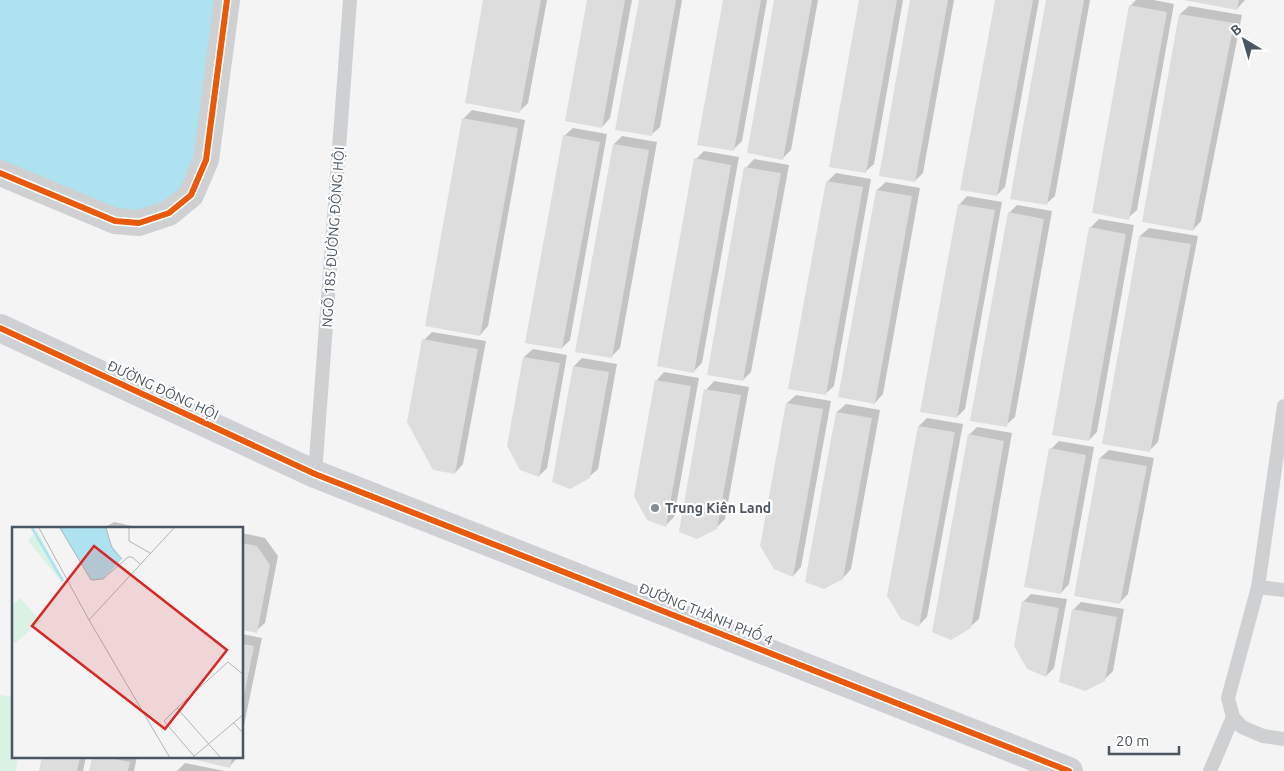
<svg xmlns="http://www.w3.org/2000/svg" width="1284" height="771" font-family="Ubuntu,sans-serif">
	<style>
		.green { fill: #d9f2e3 }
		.water { fill: #aee2f0 }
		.shadow { fill: #0003 }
		.building { fill: #ddddde }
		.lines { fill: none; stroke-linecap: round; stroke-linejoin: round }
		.lane { stroke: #ced0d2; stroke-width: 14 }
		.street { stroke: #ced0d2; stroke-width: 26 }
		.secondary { stroke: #ced0d4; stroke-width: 28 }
		.cycleway-casing { stroke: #fff; stroke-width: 9 }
		.cycleway { stroke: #e8590c; stroke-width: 6 }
		.poi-dot { fill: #868d94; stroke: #fff; stroke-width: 2 }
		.labels { text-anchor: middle; stroke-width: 4.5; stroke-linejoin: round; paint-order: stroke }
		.street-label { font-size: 14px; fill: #4a5661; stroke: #fff }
		.poi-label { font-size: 14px; font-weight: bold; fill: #4a5661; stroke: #fff; text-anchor: start }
		.inset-river { fill: none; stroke: #aee2f0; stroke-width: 2.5 }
		.inset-road { fill: none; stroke: #b0b5b9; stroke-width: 1 }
		.view { fill: #d62828; fill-opacity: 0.15; stroke: #d62828; stroke-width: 2.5 }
		.inset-edge { fill: none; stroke: #4a5661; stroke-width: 2.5 }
	</style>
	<rect width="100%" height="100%" fill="#f4f4f4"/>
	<path class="green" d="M0,695L14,697V757H18L16,771H0Z"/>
	<path class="water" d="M0,0H227L191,195L139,223L0,173Z"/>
	<path class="shadow" d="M485,0H547L528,103L520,111Z
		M589,0H632L610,118L602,127Z
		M640,0H682L660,127L651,135Z
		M724,0H767L742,141L733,150Z
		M776,0H818L791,150L783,158Z
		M860,0H903L874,164L865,172Z
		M911,0H954L923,173L915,181Z
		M996,0H1039L1005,187L997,195Z
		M1047,0H1090L1055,196L1046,204Z
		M1136,0H1154L1174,4L1137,210L1128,218L1130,6Z
		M1185,0H1245L1237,9Z
		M1189,6L1242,15L1201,221L1193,230L1143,221L1180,14Z
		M472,110L525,120L488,326L480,335L463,119Z
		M573,128L607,134L570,340L562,348L564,136Z
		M622,136L657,142L620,348L611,357L614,144Z
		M704,151L739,157L702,363L694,371L696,159Z
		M754,159L789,165L751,372L743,380L746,168Z
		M836,173L871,179L834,386L825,394L827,182Z
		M886,182L920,188L883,394L875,403L877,190Z
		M967,196L1002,202L965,409L957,417L959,205Z
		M1017,205L1052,211L1015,417L1006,425L1009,213Z
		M1099,219L1134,225L1097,432L1089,440L1090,228Z
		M1149,228L1198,236L1158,442L1149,451L1103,443L1140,236Z
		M432,332L486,341L463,464L455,473L424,340Z
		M533,349L567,355L547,468L539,476L524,357Z
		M582,358L617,364L598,469L589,477L574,366Z
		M664,372L699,378L674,517L666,525L656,381Z
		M714,381L749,387L725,519L716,528L706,390Z
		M796,395L831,401L801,567L793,576L762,545L787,403Z
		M846,404L880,410L851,569L843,578L837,412Z
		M927,418L963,424L927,617L919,625V426Z
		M977,427L1012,433L979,619L970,627L969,435Z
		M1059,441L1094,447L1069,584L1061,593L1051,449Z
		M1109,450L1154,458L1128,594L1119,603L1076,595L1100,458Z
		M114,522L132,526L131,528H104Z
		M242,533L265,538L278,556L265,623L256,631L242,629Z
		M1031,594L1067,599L1054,668L1046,676L1023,602Z
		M1081,602L1124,609L1113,671L1104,680L1073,610Z
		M242,634L262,638L242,735Z
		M43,757H86L83,771H40Z
		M93,757H137L134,771H91Z
		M184,757H238L230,766Z
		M185,763L225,771H177Z"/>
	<path class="building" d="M483,0H541L520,113L465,103Z
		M587,0H625L602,128L565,121Z
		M639,0H676L652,136L615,130Z
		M723,0H761L734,151L697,145Z
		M774,0H812L783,160L747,153Z
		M859,0H897L866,173L829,167Z
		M910,0H948L915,182L879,176Z
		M995,0H1033L997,196L960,190Z
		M1046,0H1084L1047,205L1010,199Z
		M1184,0H1239L1237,10Z
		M1129,5L1167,12L1129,220L1092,213Z
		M1179,14L1234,23L1193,231L1142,222Z
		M462,118L518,128L480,336L425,326Z
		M563,135L600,142L562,349L525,343Z
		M613,144L649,150L612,358L575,352Z
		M694,158L731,165L694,373L657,366Z
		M744,167L781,173L743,381L707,375Z
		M826,181L863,187L826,395L788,389Z
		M876,190L912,196L875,404L838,397Z
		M958,204L995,210L957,418L920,412Z
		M1008,212L1044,219L1007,427L970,421Z
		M1089,227L1126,234L1089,441L1052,435Z
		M1139,236L1191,244L1150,452L1102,444Z
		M422,339L478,349L455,474L433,470L407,422Z
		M523,357L560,363L539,477L520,470L507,446Z
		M573,366L609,372L590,478L570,489L552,482Z
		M655,380L691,386L666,527L647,520L634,496Z
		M704,389L741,395L717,529L697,539L679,532Z
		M786,403L823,409L793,577L774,569L760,546Z
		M836,412L872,418L843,579L824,589L805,582Z
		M918,426L955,432L919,627L901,619L887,596Z
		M968,434L1004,441L971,628L951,640L932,632Z
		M1049,448L1086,455L1061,594L1024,587Z
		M1099,458L1147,466L1120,604L1074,596Z
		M242,543L257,546L270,565L257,633L242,630Z
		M1022,601L1059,608L1046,677L1027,669L1014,646Z
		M1072,609L1117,617L1105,681L1085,691L1059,682Z
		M242,644L254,646L243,701H242Z
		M42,757H80L77,771H39Z
		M92,757H104L130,762L128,771H89Z
		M183,757H232L230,768Z"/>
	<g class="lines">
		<path class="lane" d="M1284,406L1258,587L1284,590
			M315,474L350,0
			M1258,587L1228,698L1233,717L1242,727L1263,736L1284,739
			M1210,771L1233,717"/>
		<path class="street" d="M0,173L115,221L139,223L169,213L191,195L206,160L227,0"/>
		<path class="secondary" d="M0,328L315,474L1069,771"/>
		<g class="cycleway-casing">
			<path id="cycleway" d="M0,173L115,221L139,223L169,213L191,195L206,160L227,0
				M0,328L315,474L1069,771"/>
		</g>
		<use href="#cycleway" class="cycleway"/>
	</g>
	<circle class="poi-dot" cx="655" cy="508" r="5"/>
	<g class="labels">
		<g class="street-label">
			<text transform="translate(333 237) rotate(-86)" y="5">NGÕ 185 ĐƯỜNG ĐÔNG HỘI</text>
			<text transform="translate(163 390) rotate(25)" y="5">ĐƯỜNG ĐÔNG HỘI</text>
			<text transform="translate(706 614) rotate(22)" y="5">ĐƯỜNG THÀNH PHỐ 4</text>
		</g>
		<g class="poi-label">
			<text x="665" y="513">Trung Kiên Land</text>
		</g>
	</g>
	<g transform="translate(12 527)">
		<rect width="231" height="231" fill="#f4f4f4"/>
		<path d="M25,3L53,59L16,14ZM8,71L29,94L3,116L0,113V78Z" fill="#d9f2e3"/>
		<path d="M48,1H94L99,18L110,32L91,52L79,53Z" fill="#aee2f0"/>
		<path class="inset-river" d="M20,1L51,54"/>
		<path class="inset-road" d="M27,1L77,93L158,231M48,1L79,53L91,52L116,30H120L128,37M94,1L100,21L110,32M117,1V14L138,26M77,93L162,1M165,181L152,194L182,229M221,195L232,207M180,231L232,187M209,231L165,181L216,135L232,148"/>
		<path class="view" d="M82,19L215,123L153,202L20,99Z"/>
		<rect width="231" height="231" class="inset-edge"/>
	</g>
	<g transform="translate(1244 40) rotate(322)" stroke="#ffffff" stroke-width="4" paint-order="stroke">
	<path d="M0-4L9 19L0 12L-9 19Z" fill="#4a5661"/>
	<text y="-8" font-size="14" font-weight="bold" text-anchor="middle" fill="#4a5661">B</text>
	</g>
	<path d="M1109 746v8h70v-8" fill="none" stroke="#4a5661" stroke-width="2.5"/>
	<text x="1116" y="746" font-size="15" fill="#4a5661" stroke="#ffffff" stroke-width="4" paint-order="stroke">20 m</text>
</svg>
